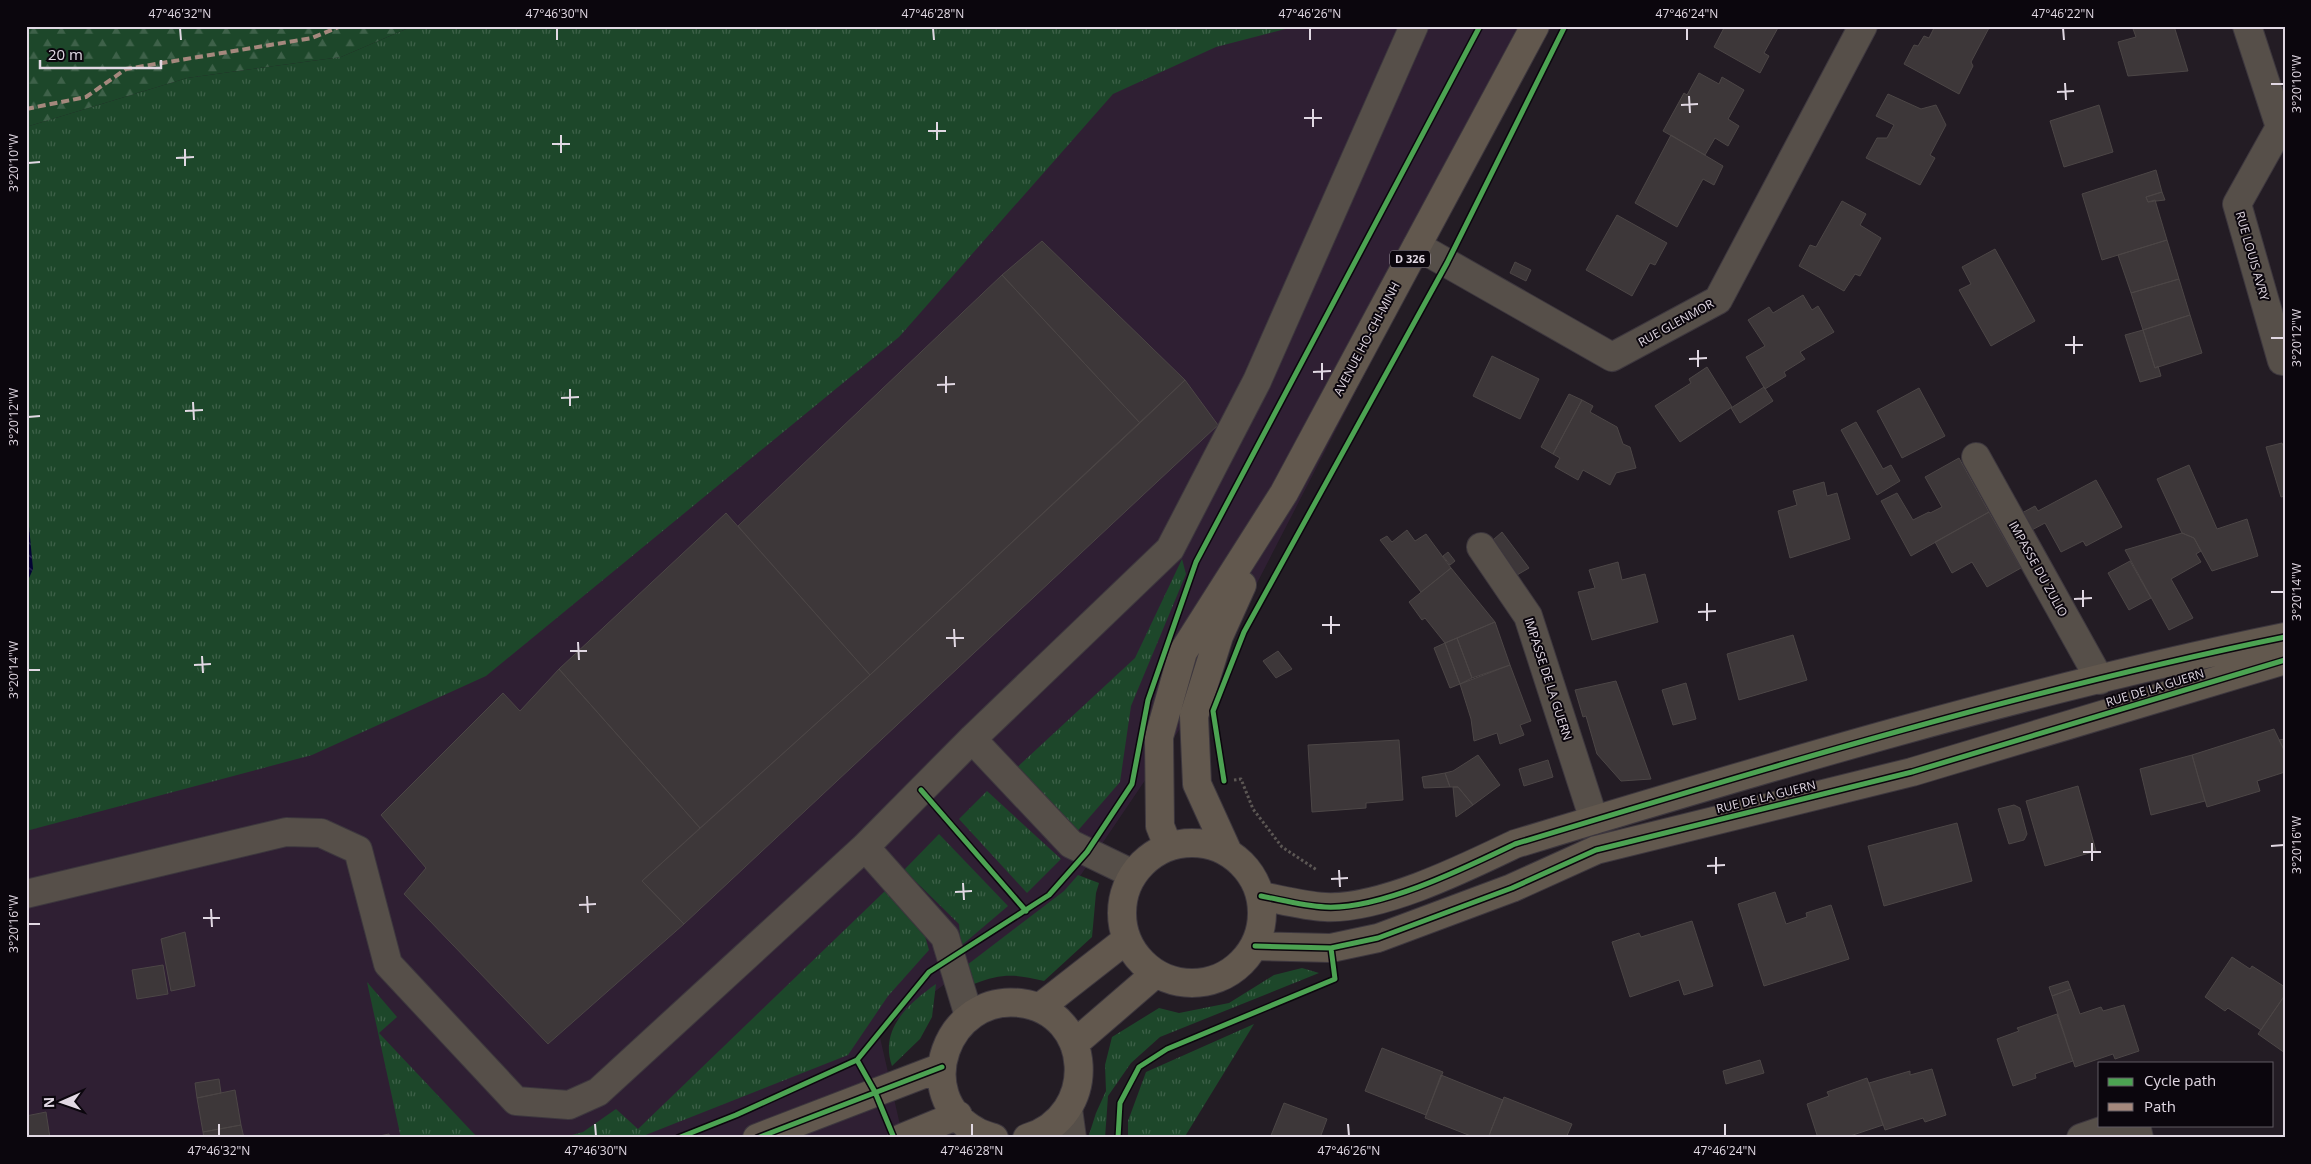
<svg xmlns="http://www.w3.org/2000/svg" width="2311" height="1164" font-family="'Open Sans',sans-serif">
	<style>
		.built { fill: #2f1f33 }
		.grass { fill: url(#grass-tufts) }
		.forest { fill: url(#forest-firs) }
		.water { fill: url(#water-waves) }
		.building { fill: #3d3739; stroke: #4c4646 }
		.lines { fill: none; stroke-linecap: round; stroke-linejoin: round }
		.minor-casing { stroke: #3d373e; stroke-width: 30 }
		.major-casing { stroke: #3d373e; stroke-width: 30 }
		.path { stroke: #5c5754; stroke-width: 3; stroke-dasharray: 2.5 2.5; stroke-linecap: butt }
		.minor { stroke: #564f49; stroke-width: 28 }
		.major { stroke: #62584e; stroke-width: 28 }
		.quiet { stroke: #a5887d; stroke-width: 4; stroke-dasharray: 8 4; stroke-linecap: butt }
		.cycleway-casing { stroke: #0b060d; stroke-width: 8 }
		.cycleway { stroke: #4ca352; stroke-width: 5 }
		.ticks { fill: none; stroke: #e1d8e3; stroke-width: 2 }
		.labels { text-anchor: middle; stroke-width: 4; stroke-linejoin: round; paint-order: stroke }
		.shield { fill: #0b060d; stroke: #a199a3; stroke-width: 1 }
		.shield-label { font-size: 11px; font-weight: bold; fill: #e1d8e3 }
		.street-label { font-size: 12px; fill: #e1d8e3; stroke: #0b060d }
		.neatline { fill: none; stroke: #e1d8e3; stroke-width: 2 }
		.ticks-label { font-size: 12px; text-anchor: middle; fill: #e1d8e3 }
	</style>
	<defs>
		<pattern id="grass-tufts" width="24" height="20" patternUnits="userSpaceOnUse" patternTransform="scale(1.25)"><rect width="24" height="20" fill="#1d472a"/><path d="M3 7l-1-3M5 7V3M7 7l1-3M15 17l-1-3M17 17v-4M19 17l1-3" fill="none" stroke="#3e6149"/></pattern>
		<pattern id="forest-firs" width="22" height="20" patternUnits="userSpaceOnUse" patternTransform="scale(1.25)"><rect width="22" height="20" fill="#1d472a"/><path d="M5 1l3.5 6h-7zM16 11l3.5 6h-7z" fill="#3e6149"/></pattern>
		<pattern id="water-waves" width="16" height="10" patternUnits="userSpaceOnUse" patternTransform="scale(1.25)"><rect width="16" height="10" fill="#030333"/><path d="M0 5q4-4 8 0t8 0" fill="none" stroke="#272750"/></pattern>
	</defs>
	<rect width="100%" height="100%" fill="#231c24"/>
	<path class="built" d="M1234,26H1544L1188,717L1070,891L879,1033L903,1138H26V815L1105,62Z"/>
	<path class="grass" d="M413,26H1297L1216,47L1113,94L899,337L486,676L312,755L26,831V127L187,78L341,57Z
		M1182,559L1186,574L1131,706L1120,782L1075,834L1012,772L1135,658Z
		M987,791L1061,859L1027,893L959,819Z
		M939,834L1008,906L961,946L959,924L904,870Z
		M1078,875L1099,883L1096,893L1092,937L1044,981C1015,974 1002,973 974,984L967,965L1064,891Z
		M886,890L923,929L929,950L888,996L848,1055L638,1138H561L583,1132L616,1109L638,1129Z
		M1302,968L1319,973L1160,1037L1131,1063L1108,1096L1105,1138H1088L1096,1113L1106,1091L1105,1065L1112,1037L1159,1008L1179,1013L1229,1003L1274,975Z
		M367,982L397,1017L379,1033L478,1138H401Z
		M936,984L932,1017L920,1039L892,1066C879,1029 909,1003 936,984Z
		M1254,1024L1184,1138H1128V1121L1146,1072Z"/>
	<path class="forest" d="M26,26H413L341,57L187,78L26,127Z"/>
	<path class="water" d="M26,524L29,526L33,569L26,585Z"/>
	<path class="building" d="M1725,26H1779L1764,53L1769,56L1760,73L1714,47Z
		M1935,26H1990L1971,62L1973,66L1959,94L1904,64L1914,45L1918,46L1924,36L1929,38Z
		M2132,26H2174L2188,71L2128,76L2118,42L2136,37Z
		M1699,73L1719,84L1722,77L1744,90L1728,119L1739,126L1728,146L1715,138L1705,155L1663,131L1684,93L1687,95Z
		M1888,94L1921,109L1936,105L1946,125L1930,155L1935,158L1920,185L1866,158L1877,138H1887L1894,125L1876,116Z
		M2099,105L2113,152L2064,167L2050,121Z
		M1671,135L1723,166L1714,185L1703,179L1677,227L1635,203Z
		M2156,170L2162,192L2146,197L2148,202L2155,200L2167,240L2102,260L2082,194Z
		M2162,192L2165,200L2148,202L2146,197Z
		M1842,201L1866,214L1860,225L1881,238L1860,276L1855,274L1844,291L1799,266L1810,245L1816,247Z
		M1617,215L1667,243L1655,265L1650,263L1632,296L1586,270Z
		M2167,240L2179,279L2131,293L2118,255Z
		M1042,241L1185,380L1140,423L1002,275Z
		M1995,249L2035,321L1991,346L1959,290L1971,284L1962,267Z
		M1515,262L1531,270L1526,281L1510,273Z
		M1002,275L1140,423L870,675L738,526Z
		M2179,279L2190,315L2143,330L2131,293Z
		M1803,295L1812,310L1818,306L1834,332L1800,352L1805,359L1784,372L1786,376L1765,389L1746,357L1765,346L1748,320L1769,307L1773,313Z
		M2190,315L2202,353L2155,368L2143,330Z
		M2143,330L2155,368L2158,366L2161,376L2140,382L2125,335Z
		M1492,356L1539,379L1520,419L1473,396Z
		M1707,367L1732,407L1680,442L1655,406L1691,383L1689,379Z
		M1185,380L1218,425L684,924L642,881L870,675Z
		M1764,387L1773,401L1740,423L1731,408Z
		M1919,388L1945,436L1902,458L1877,411Z
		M1569,394L1582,400L1553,454L1541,447Z
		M1582,400L1593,406L1590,412L1617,427L1623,444L1630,447L1636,468L1616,473L1610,485L1583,470L1578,480L1555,467L1560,458L1553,454Z
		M1856,422L1883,469L1891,465L1900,481L1877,495L1841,430Z
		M2282,443L2285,451V496L2281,497L2266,447Z
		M1959,458L1989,512L1911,556L1881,501L1897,493L1913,520L1929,512L1930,513L1942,507L1925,477Z
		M2189,465L2217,529L2247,519L2258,556L2212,571L2194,538L2182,533L2157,479Z
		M2096,480L2122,527L2086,546L2083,541L2061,552L2045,523L2030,531L2020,514L2035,506L2038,511Z
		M1824,482L1827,496L1837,493L1850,539L1790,558L1778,511L1797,505L1793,491Z
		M1989,512L2021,568L1987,587L1972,562L1952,573L1935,542Z
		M726,513L870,675L700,828L559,669Z
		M1407,530L1415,541L1426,534L1451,568L1421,592L1380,540L1387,536L1392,542Z
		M1502,532L1529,568L1517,575L1493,540Z
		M2182,533L2194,538L2201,551L2196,554L2201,562L2171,579L2193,618L2169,630L2125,550Z
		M1448,552L1455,561L1450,565L1443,556Z
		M2130,561L2151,598L2129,610L2108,573Z
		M1618,562L1622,580L1645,574L1658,622L1592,640L1578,592L1595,588L1589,570Z
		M1451,568L1495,622L1445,643L1425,618L1422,620L1409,602Z
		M1495,622L1510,665L1472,678L1457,638Z
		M1793,635L1807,680L1739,700L1727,654Z
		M1457,638L1472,678L1460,684L1445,643Z
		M1445,643L1460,684L1450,688L1434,648Z
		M1278,651L1292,669L1276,678L1263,661Z
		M1510,665L1531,721L1520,725L1524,735L1500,744L1497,733L1474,741L1471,719L1460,684Z
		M559,669L700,828L642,881L684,924L548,1044L404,894L426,868L381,815L503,693L520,711Z
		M1616,681L1651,779L1621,781L1597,754L1586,716L1583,717L1575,690Z
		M1686,683L1696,719L1673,725L1662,690Z
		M2274,729L2285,752V772L2257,781L2260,791L2207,807L2192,755Z
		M2285,739V752L2279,740Z
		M1399,740L1403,800L1366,803V808L1312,812L1308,745Z
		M1478,755L1500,785L1473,805L1458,787H1450L1445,773L1453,771Z
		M2192,755L2205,801L2151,815L2140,769Z
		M1548,760L1553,777L1524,786L1519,769Z
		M1445,773L1450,787L1424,788L1422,777Z
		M2078,786L2096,851L2045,866L2026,801Z
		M1453,787H1458L1473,805L1456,817Z
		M2014,805L2020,808L2027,834L2024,840L2009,844L1998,809Z
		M1957,823L1972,881L1884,906L1868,846Z
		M1775,892L1786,924L1807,917L1806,913L1831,905L1849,959L1764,986L1738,904Z
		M1692,921L1713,986L1684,995L1679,980L1630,997L1612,942L1639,933L1641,937Z
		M185,932L195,986L171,991L161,939Z
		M2232,957L2250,969L2252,966L2285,987V995L2261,1030L2228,1008L2225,1011L2205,997Z
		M163,965L168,994L137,999L132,970Z
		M2068,981L2071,989L2052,996L2049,987Z
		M2071,989L2080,1014L2101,1007L2103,1011L2124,1005L2139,1051L2115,1059L2113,1054L2075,1067L2052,996Z
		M2285,995V1053L2258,1034Z
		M2057,1014L2073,1061L2035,1074L2036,1078L2013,1086L1997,1039L2019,1031L2017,1028Z
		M1382,1048L1443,1072L1426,1115L1365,1091Z
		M1760,1060L1764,1073L1726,1084L1723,1071Z
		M1932,1069L1946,1115L1925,1122L1923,1118L1885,1130L1869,1083L1910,1071V1075Z
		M1441,1075L1503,1100L1488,1138H1476L1425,1118Z
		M1867,1078L1883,1125L1844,1138H1818L1807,1104L1829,1096L1827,1092Z
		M219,1079L221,1093L197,1098L195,1083Z
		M235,1090L241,1125L203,1132L197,1098Z
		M1504,1097L1572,1124L1566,1138H1488Z
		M1284,1103L1327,1119L1320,1138H1270Z
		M46,1112L50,1138H26V1116Z
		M241,1125L244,1138H204L203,1132Z
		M389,1134L390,1138H370Z"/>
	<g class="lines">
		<g class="minor-casing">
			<path id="minor" d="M2247,26L2280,127L2285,125
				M2280,127L2237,204L2282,361H2285
				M1417,246L1612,357L1718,300L1863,26
				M1976,457L2100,680
				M1481,547L1528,616L1594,820
				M972,739L1071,844L1133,874
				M865,847L945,937L969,1016
				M26,894L286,832L321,833L358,850L388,964L516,1101L569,1105L598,1092L865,847L972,739L1170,549L1257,381L1414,26
				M1068,1109L1072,1138
				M2136,1125L2139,1138
				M2081,1138L2119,1125"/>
		</g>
		<g class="major-casing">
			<path id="major" d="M1122 913a70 70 0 1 1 140 0a70 70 0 1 1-140 0Z
				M1168,846L1160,826L1159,737L1183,652L1284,493L1535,26
				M1227,850L1197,784L1194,716L1219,636L1242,585
				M1261,896C1282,900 1304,906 1325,907C1380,910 1465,868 1515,844C1769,767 2025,690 2285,637
				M1255,946L1331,948L1378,938L1512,888L1596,850L1912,772L2285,660
				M1039,1008L1126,940
				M1074,1044L1155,974
				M757,1138L942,1067
				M902,1138L958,1115
				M994,1138C988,1136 981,1134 976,1131C910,1095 947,994 1020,1003C1094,1012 1100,1116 1027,1138"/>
		</g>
		<path class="path" d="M1234,780L1241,779L1253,809L1282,847L1317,870"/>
		<use href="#minor" class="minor"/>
		<use href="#major" class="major"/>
		<path class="quiet" d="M26,109L86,97L126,69L312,38L341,26"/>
		<g class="cycleway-casing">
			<path id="cycleway" d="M1224,781L1213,711L1244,632L1447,263L1565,26
				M921,790L1026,911
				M1261,896C1282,900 1304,906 1325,907C1380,910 1465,868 1515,844C1769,767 2025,690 2285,637
				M1255,946L1331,948L1378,938L1512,888L1596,850L1912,772L2285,660
				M857,1060L875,1092L894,1138
				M678,1138L736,1115L857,1060L929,972L1049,895L1087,852L1132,784L1148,700L1196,562L1480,26
				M757,1138L942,1067
				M1118,1138L1120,1103L1139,1067L1167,1049L1335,979L1331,948"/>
		</g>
		<use href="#cycleway" class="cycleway"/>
	</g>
	<path class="ticks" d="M180,28L181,40M557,28V40M933,28L934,40M1310,28V40M1687,28V40M2063,28L2064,40M2065,83L2066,100M2271,84H2284M2057,92L2074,91M1689,96L1690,113M1681,105L1698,104M1313,109V127M1304,118H1322M937,122V140M928,131H946M561,135V153M552,144H570M185,149V166M176,158L194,157M28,163L40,162M2074,336V354M2271,338H2284M2065,345H2083M1698,350V367M1689,359L1707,358M1322,363V380M1313,372L1331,371M946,376V393M937,385L955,384M570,389V406M561,398L579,397M193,402L194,420M185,411L203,410M28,417L40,416M2083,590V607M2271,592H2284M2074,599L2092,598M1707,603V621M1698,612L1716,611M1331,616V634M1322,625H1340M954,629L955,647M946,638H964M578,642L579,660M570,651H587M202,656L203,673M194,665L211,664M28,670H40M2092,843V861M2271,846L2284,845M2083,852H2101M1716,857V874M1707,866L1725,865M1339,870L1340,887M1331,879L1348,878M963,883L964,900M955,892L972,891M587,896L588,913M579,905L596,904M211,909L212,927M203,918H220M28,924H40M219,1124V1136M595,1124L596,1136M972,1124V1136M1348,1124L1349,1136M1725,1124V1136"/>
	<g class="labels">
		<rect class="shield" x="1390" y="250.5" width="40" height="17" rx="4"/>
		<g class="shield-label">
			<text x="1410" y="263">D 326</text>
		</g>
		<g class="street-label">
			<text transform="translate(2252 256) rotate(74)" y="4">RUE LOUIS AVRY</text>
			<text transform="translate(1676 323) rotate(-29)" y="4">RUE GLENMOR</text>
			<text transform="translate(1367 339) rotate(-62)" y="4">AVENUE HO-CHI-MINH</text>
			<text transform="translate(2038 569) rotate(61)" y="4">IMPASSE DU ZULIO</text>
			<text transform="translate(1548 679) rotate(72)" y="4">IMPASSE DE LA GUERN</text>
			<text transform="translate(2155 688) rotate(-17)" y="4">RUE DE LA GUERN</text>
			<text transform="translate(1766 797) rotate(-14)" y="4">RUE DE LA GUERN</text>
		</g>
	</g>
	<rect width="2311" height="1164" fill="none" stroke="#0b060d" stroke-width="55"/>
	<rect x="2098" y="1062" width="175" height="65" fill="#0b060d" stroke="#615a63"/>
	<rect x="2108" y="1078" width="25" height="8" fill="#4ca352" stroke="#615a63"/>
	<text x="2144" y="1086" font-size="15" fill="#e1d8e3">Cycle path</text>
	<rect x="2108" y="1103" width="25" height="8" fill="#a5887d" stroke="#615a63"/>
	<text x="2144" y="1112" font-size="15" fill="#e1d8e3">Path</text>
	<g transform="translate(62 1102) rotate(268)" stroke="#0b060d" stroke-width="4" paint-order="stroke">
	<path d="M0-4L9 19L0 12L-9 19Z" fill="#e1d8e3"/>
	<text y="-8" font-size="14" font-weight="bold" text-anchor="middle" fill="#e1d8e3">N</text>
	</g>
	<path d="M40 60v8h121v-8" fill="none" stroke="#e1d8e3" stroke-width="2.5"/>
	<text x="48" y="60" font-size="15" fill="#e1d8e3" stroke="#0b060d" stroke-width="4" paint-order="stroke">20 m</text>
	<rect x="28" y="28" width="2256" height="1108" class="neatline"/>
	<g class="ticks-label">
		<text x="180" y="18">47°46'32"N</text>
		<text x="557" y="18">47°46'30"N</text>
		<text x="933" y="18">47°46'28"N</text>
		<text x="1310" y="18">47°46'26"N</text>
		<text x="1687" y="18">47°46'24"N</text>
		<text x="2063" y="18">47°46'22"N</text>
		<text transform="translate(2297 84) rotate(-90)" y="4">3°20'10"W</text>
		<text transform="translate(14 163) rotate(-90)" y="4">3°20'10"W</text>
		<text transform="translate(2297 338) rotate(-90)" y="4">3°20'12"W</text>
		<text transform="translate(14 417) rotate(-90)" y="4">3°20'12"W</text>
		<text transform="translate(2297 592) rotate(-90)" y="4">3°20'14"W</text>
		<text transform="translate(14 670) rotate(-90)" y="4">3°20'14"W</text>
		<text transform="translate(2297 845) rotate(-90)" y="4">3°20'16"W</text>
		<text transform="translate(14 924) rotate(-90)" y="4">3°20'16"W</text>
		<text x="219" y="1155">47°46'32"N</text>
		<text x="596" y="1155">47°46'30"N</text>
		<text x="972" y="1155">47°46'28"N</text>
		<text x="1349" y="1155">47°46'26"N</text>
		<text x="1725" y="1155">47°46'24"N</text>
	</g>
</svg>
